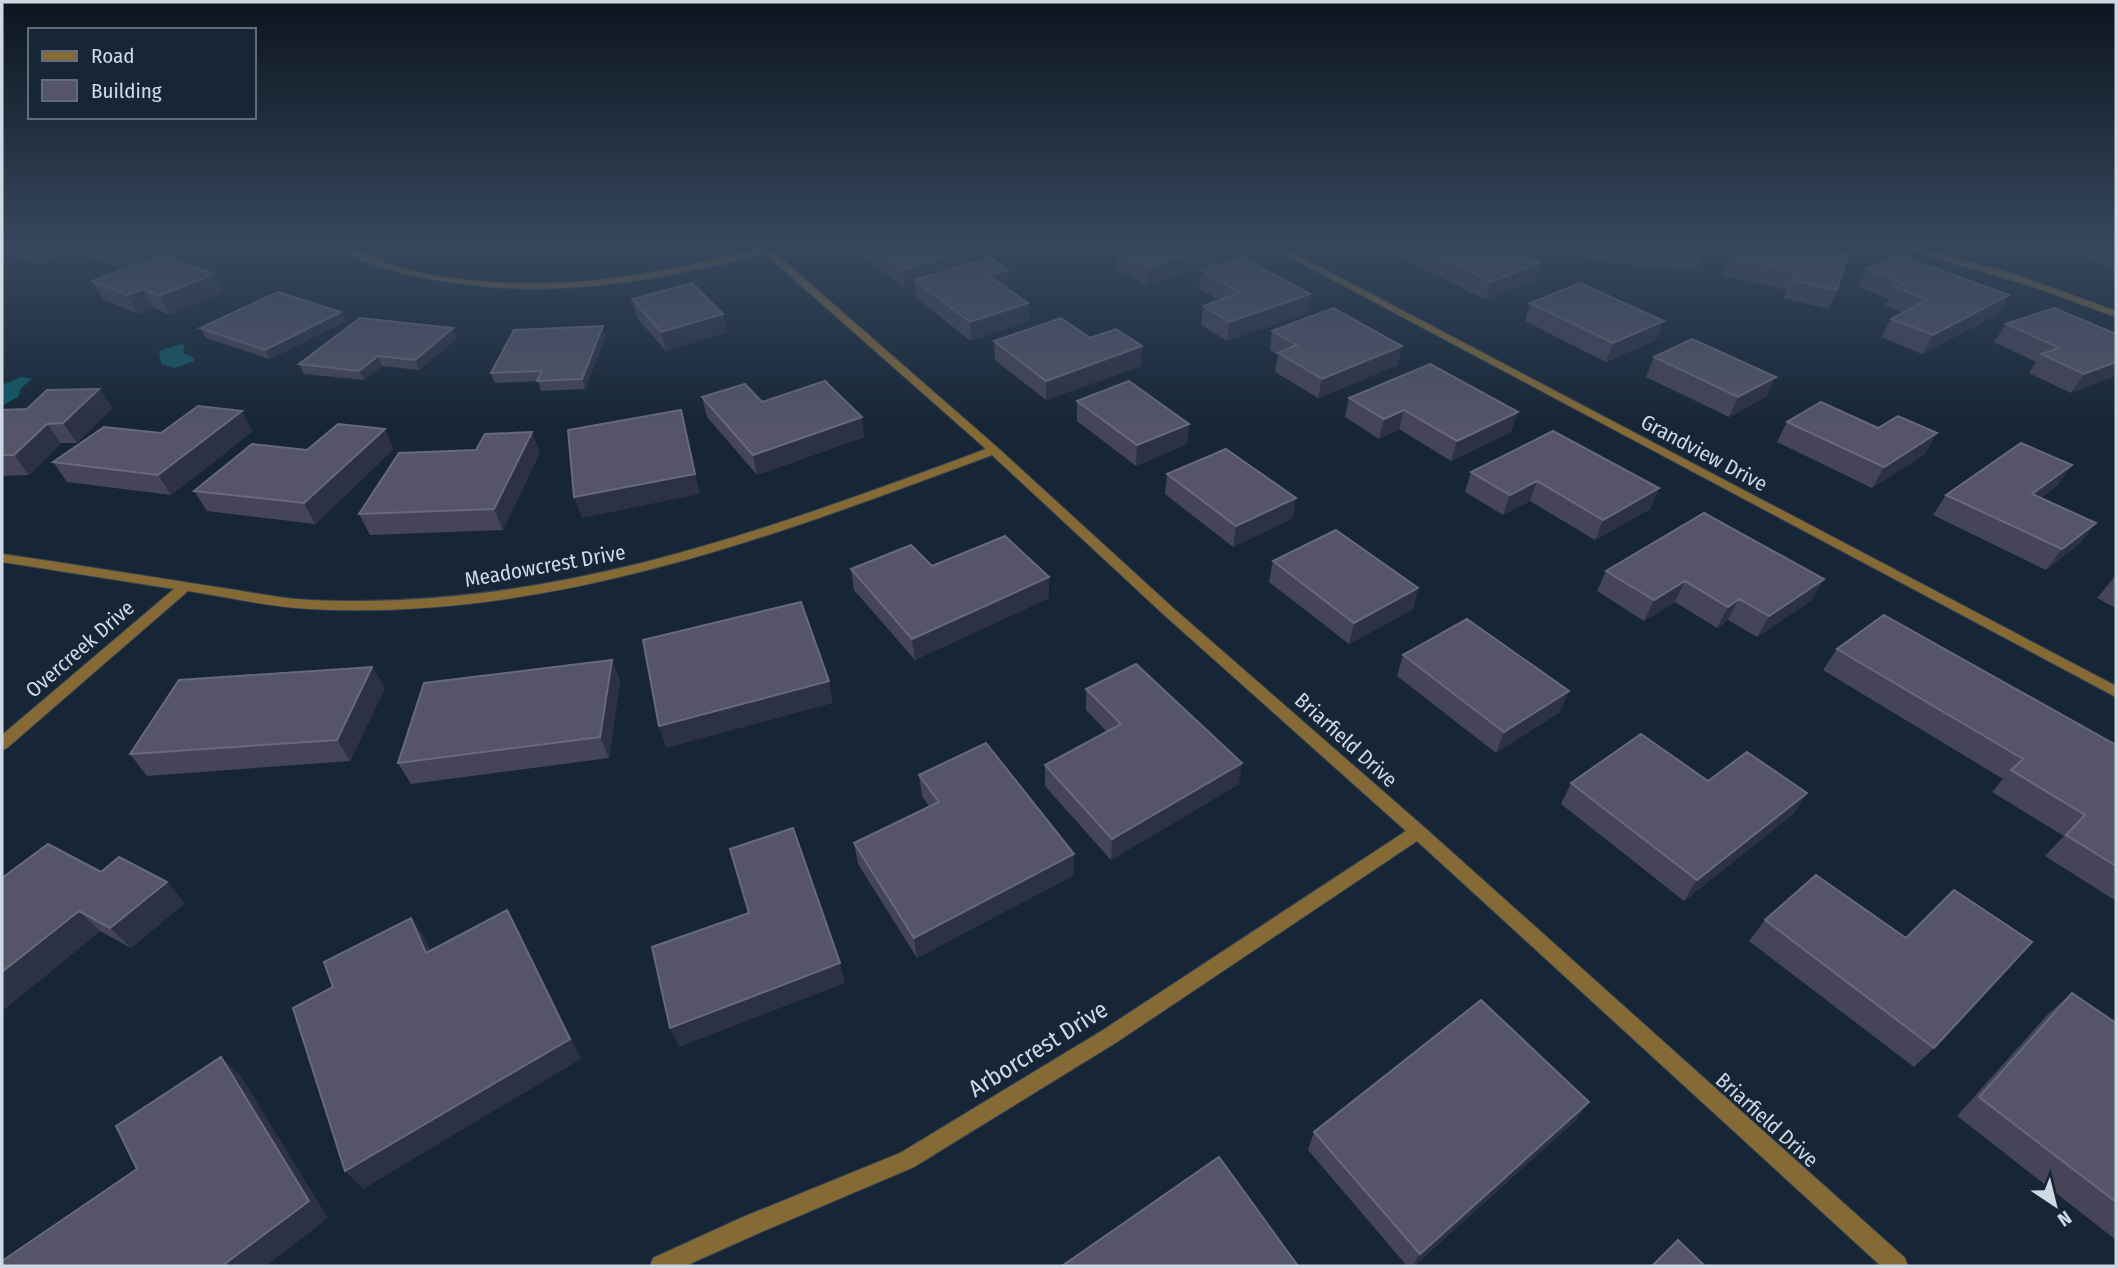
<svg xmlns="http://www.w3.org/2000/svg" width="2118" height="1268" font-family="'Fira Sans Condensed',sans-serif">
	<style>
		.water { fill: #105763 }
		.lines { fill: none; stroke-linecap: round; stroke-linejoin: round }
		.minor-casing { stroke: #344352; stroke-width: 2 }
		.tertiary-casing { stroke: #344352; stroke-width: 2 }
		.minor { fill: #866a36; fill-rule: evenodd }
		.tertiary { fill: #866a36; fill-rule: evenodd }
		.wall { fill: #464458 }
		.shaded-wall { fill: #2d3144 }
		.building { fill: #555468; stroke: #68697b; stroke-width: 2 }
		.labels { text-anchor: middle; stroke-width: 5; stroke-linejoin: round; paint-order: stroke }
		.street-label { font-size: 21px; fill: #cfd9e4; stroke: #162636 }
		.near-street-label { font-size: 24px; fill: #cfd9e4; stroke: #162636 }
	</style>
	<rect width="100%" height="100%" fill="#162636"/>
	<path class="water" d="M180,344L185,345L183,353L194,358V361L175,368L161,364L159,351Z
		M21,377L32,379L20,389L19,396L2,406V385Z"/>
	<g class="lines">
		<g class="minor-casing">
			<path id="minor" d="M762,247H768L998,448L1172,607L1424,827L1905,1258L1908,1266H1881L1417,841L1117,1042L914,1167L759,1233L685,1266H650L653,1258L743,1217L900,1153L1103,1030L1406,831L1162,613L992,455C772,537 548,622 309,609C269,607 228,597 188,591L7,748L2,750V735L174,589L2,562V554C73,564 145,576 216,587C247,591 279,599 310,600C551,611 764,531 986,449L762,251Z
				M1271,247H1282L2116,686V697Z
				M1899,247H1915L2014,274L2116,311V317L2034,287Z"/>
		</g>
		<g class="tertiary-casing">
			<path id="tertiary" d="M338,247C358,247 374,259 393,265C409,271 428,275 445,277C551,294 658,276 760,247H775C756,259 726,263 704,268C605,290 506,298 407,274C384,269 357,261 338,247Z"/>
		</g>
		<use href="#minor" class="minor"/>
		<use href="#tertiary" class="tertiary"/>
	</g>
	<path class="wall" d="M2,247H172L121,268L83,256L79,249L41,265L2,254Z
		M861,247H961L960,248L965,251L966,265L1009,288H1007L1028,303L1029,321L971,341L916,298L915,284L904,288L862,255Z
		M1402,247H1506L1535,281L1486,300L1400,257Z
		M1585,247H1701L1703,253L1695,271L1588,260Z
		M1734,247H1822L1837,290L1828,309L1783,298L1786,290L1722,275Z
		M2043,247H2066L2058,252Z
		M2092,247H2116V269L2086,258Z
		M1118,251L1216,263L1146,286L1118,269Z
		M1867,269L2009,295L1998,314L1922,354L1881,337L1891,319L1903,313L1886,306L1889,299L1858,287Z
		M1201,270L1310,294L1307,313L1227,341L1201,325L1203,306L1219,300L1199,288Z
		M214,274L223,292L170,315L154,308L138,314L103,299L92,281Z
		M632,299L727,332L666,351L637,318Z
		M1530,303L1664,321L1656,340L1606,362L1525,321Z
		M341,312L346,321L270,359L206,338L200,328Z
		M2006,324L2116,334L2071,393L2029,373L2036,362L1994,342Z
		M1272,331L1398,365L1318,398L1275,372L1278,355L1270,350Z
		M606,336L585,389L541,391L538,381L495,383L491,373Z
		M457,338L419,370L382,366L364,380L304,374L299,364Z
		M1090,338L1141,366L1046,400L995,360L994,341Z
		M1654,357L1767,396L1729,417L1646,377Z
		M99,389L112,408L77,443H61L29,475L2,476V410L27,409Z
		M702,397L762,402L864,437L757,475L707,417Z
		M1349,398L1511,432L1451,461L1399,429L1379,439L1345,417Z
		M1077,401L1189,424L1187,444L1136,466L1077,421Z
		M1787,422L1925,454L1872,488L1777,442Z
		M253,431L171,495L67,482L53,462L161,433Z
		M394,449L315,524L207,511L194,491L307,450Z
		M476,450L540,452L503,530L370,535L359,514Z
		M1471,472L1659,488L1650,509L1595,540L1530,501L1503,515L1465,492Z
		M1167,474L1293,518L1233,547L1165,494Z
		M2058,485L2041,498L2096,523L2080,543L2046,570L1933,515L1946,495Z
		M1704,513L1812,600L1757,637L1728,620L1717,628L1675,602L1644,621L1597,591L1606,571Z
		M1273,561L1418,588L1413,609L1349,644L1269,582Z
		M932,566L1049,598L915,660L854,590L851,569Z
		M2116,575V608L2097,598Z
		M1837,649L2116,745V901L2045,856L2064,836L1992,792L2003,779L1823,670Z
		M1403,655L1560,712L1496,753L1397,676Z
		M612,660L620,681L609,758L411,784L398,763Z
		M372,667L385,688L350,761L147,776L130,754Z
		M1086,689L1239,784L1111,860L1045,786V765L1107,732L1086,710Z
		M919,775L1074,875L917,958L858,864L854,843L929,806L922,796Z
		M1708,781L1807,793L1793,814L1684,901L1561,804L1571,783Z
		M101,872L185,903L131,948L100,931L2,1011V878Z
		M1765,920L1934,1048L1914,1067L1749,941Z
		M2072,993L2116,1023V1240L1957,1116L2049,1013Z
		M1576,1120L1414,1266H1407L1308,1150L1314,1132Z"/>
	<path class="shaded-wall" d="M30,247H77L79,249L41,265Z
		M118,247H172L121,268L111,250Z
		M1210,247H1218L1216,263L1146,286L1147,268Z
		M965,251L966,269L915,280V284L904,288L902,270Z
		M1540,263L1535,281L1486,300L1491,282Z
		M1008,270L1009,288L990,294L989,276Z
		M214,274L223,292L170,315L159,296Z
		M143,289L154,308L138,314L127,295Z
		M1310,294L1307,313L1227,341L1229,322Z
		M2009,295L1998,314L1922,354L1933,335Z
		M1028,303L1029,321L971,341L970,322Z
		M341,312L346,321L270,359L265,350Z
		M723,314L727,332L666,351L661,332Z
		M1664,321L1656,340L1606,362L1613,343Z
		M603,326L606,336L585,389L582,379Z
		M453,328L457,338L419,370L415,360Z
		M1142,346L1141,366L1046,400V381Z
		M1402,346L1398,365L1318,398L1322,379Z
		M378,356L382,366L364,380L359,371Z
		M2116,362V376L2071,393L2084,374Z
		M1776,377L1767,396L1729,417L1738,397Z
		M99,389L112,408L77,443L63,423Z
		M681,410L700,494L582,518L574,497Z
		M1404,410L1399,429L1379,439L1384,419Z
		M242,411L253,431L171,495L158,475Z
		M1518,412L1511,432L1451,461L1457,441Z
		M862,417L864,437L757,475L753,455Z
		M47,424L61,443L29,475L14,455Z
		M1189,424L1187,444L1136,466L1137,445Z
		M385,429L394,449L315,524L304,503Z
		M532,432L540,452L503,530L494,509Z
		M1937,433L1925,454L1872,488L1884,467Z
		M2072,465L2058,485L2018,515L2032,494Z
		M1537,481L1530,501L1503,515L1510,495Z
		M1659,488L1650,509L1595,540L1603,520Z
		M1296,498L1293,518L1233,547L1236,526Z
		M2096,523L2080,543L2046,570L2062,549Z
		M1049,577V598L915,660L912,639Z
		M1824,579L1812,600L1757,637L1769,616Z
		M1685,581L1675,602L1644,621L1654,600Z
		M1418,588L1413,609L1349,644L1354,623Z
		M1739,599L1728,620L1717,628L1728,607Z
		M612,660L620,681L609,758L600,737Z
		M372,667L385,688L350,761L337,740Z
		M829,681L833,703L666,748L659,726Z
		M1569,691L1560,712L1496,753L1504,732Z
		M1242,763L1239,784L1111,860L1112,839Z
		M1807,793L1793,814L1684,901L1697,880Z
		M1074,854V875L917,958L914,938Z
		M167,882L185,903L131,948L110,928Z
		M507,910L519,931L581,1059L363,1189L345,1171Z
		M79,911L100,931L2,1011V972Z
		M411,918L425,938L440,973L426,953Z
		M840,963L845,983L679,1047L670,1028Z
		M221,1057L241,1076L328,1218L266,1266H222Z
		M1589,1102L1576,1120L1414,1266H1412L1420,1254Z"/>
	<path class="building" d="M101,247H118L111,250Z
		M873,247H960L965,251L902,270Z
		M1129,247H1210L1147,268L1118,251Z
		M1420,247H1506L1540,263L1491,282Z
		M1645,247H1701L1703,253Z
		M1734,247H1822L1848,253L1837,290L1791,280L1794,271L1730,257Z
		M162,255L214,274L159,296L143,289L127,295L92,281Z
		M1898,255L2009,295L1933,335L1891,319L1928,300L1895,287L1904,283L1867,269Z
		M990,257L1008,270L989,276L1028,303L970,322L915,280Z
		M1242,257L1310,294L1229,322L1203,306L1240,293L1201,270Z
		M692,283L723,314L661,332L632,299Z
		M1580,283L1664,321L1613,343L1530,303Z
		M278,292L341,312L265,350L200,328Z
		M1333,308L1402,346L1322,379L1278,353L1297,345L1272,331Z
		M2054,308L2116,334V362L2084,374L2041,354L2060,348L2006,324Z
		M360,318L453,328L415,360L378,356L359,371L299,364Z
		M1061,318L1090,338L1116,329L1142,346L1046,381L994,341Z
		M603,326L582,379L537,381L542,371L491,373L514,330Z
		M1692,339L1776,377L1738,397L1654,357Z
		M1430,364L1518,412L1457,441L1404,410L1384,419L1349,398Z
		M825,381L862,417L753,455L702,397L745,384L762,402Z
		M1129,381L1189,424L1137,445L1077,401Z
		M99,389L63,423L47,424L14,455H2V410L27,409L47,390Z
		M1821,402L1878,428L1898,416L1937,433L1884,467L1787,422Z
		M198,406L242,411L158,475L53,462L104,427L161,433Z
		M681,410L695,474L574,497L568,430Z
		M338,424L385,429L304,503L194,491L252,444L307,450Z
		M1553,431L1659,488L1603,520L1537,481L1510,495L1471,472Z
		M532,432L494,509L359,514L399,453L476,450L485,434Z
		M2021,443L2072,465L2032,494L2096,523L2062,549L1946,495Z
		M1226,449L1296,498L1236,526L1167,474Z
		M1704,513L1824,579L1769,616L1739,599L1728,607L1685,581L1654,600L1606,571Z
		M1336,530L1418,588L1354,623L1273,561Z
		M1005,536L1049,577L912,639L851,569L911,545L932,566Z
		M801,602L829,681L659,726L643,640Z
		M1884,615L2116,745V866L2066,835L2085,815L2011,770L2023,759L1837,649Z
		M1467,619L1569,691L1504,732L1403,655Z
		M612,660L600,737L398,763L424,683Z
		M1136,664L1242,763L1112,839L1045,765L1121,724L1086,689Z
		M372,667L337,740L130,754L179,680Z
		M1641,734L1708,781L1747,752L1807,793L1697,880L1571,783Z
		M986,743L1074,854L914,938L854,843L939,802L919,775Z
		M793,828L840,963L670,1028L652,947L749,913L730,849Z
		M48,844L101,872L119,857L167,882L110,928L79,911L2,972V878Z
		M1816,875L1906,938L1954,890L2032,942L1934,1048L1765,920Z
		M507,910L570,1039L345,1171L293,1008L333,987L324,962L411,918L426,953Z
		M2072,993L2116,1023V1202L1979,1097Z
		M1481,1000L1589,1102L1420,1254L1314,1132Z
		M221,1057L309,1201L222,1266H2V1261L137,1169L116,1126Z
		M1219,1157L1298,1266H1062Z
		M1678,1240L1705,1266H1652Z"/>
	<linearGradient id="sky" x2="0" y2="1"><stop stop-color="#0c151e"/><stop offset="0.58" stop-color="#36475d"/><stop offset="1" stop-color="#36475d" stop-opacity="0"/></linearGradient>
	<rect width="2118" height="425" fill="url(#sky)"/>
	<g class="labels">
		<g class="street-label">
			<text transform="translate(1704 453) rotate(28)" y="7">Grandview Drive</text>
			<text transform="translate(545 566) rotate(-10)" y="7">Meadowcrest Drive</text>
			<text transform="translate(80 649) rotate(-41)" y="7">Overcreek Drive</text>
			<text transform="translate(1346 740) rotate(42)" y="7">Briarfield Drive</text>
			<text transform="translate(1767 1120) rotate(42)" y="7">Briarfield Drive</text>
		</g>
		<g class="near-street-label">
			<text transform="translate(1038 1049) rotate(-32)" y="8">Arborcrest Drive</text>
		</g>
	</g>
	<rect width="2118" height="1268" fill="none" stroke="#cfd9e4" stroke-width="7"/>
	<rect x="28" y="28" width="228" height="91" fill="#162636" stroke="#606e7c" stroke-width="2"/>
	<rect x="42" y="51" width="35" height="10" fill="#866a36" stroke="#606e7c" stroke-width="2"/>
	<text x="91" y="63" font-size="21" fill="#cfd9e4">Road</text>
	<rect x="42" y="80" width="35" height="21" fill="#555468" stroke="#606e7c" stroke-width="2"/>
	<text x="91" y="98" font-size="21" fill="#cfd9e4">Building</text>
	<g transform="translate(2055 1205) rotate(145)" stroke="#162636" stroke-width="5" paint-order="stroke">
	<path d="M0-5L12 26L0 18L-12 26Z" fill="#cfd9e4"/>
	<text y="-10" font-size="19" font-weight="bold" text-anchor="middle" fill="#cfd9e4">N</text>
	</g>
</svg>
